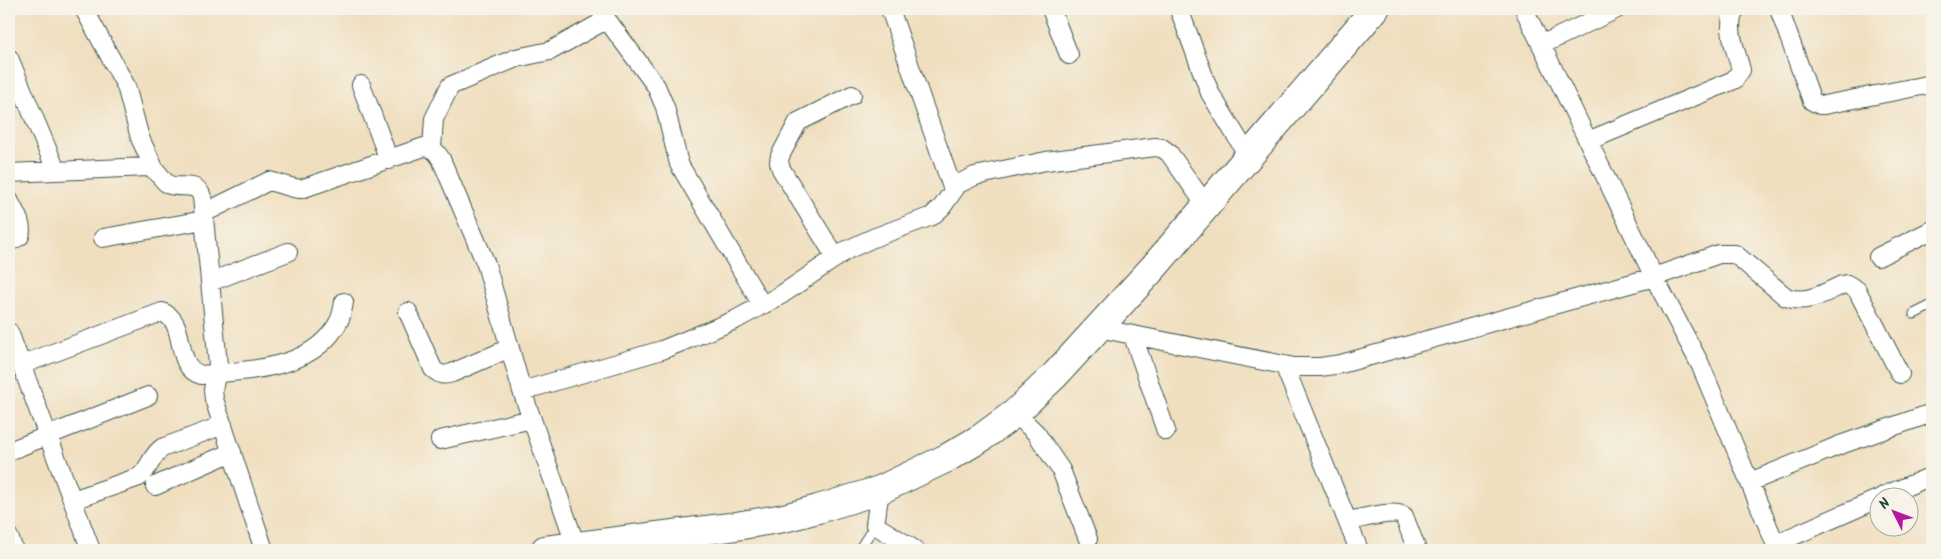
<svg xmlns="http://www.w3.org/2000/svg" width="1941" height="559" font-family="Kalam,sans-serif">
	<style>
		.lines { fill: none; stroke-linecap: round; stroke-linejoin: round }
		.service-casing { stroke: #3e5549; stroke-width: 11 }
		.minor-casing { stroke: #3e5549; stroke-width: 20 }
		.trunk-casing { stroke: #3e5549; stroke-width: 30 }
		.service { stroke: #fff; stroke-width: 9 }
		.minor { stroke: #fff; stroke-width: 18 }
		.trunk { stroke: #fff; stroke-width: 28 }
	</style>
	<rect width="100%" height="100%" fill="#f7f3e8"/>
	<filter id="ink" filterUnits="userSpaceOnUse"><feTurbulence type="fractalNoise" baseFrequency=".02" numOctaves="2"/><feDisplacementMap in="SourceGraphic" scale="10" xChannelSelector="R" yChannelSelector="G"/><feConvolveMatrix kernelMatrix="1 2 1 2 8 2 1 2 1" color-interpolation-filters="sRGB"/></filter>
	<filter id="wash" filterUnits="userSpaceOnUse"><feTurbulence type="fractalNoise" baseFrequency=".0096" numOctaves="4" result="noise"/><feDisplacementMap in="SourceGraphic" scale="20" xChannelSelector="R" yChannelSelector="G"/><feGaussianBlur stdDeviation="1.12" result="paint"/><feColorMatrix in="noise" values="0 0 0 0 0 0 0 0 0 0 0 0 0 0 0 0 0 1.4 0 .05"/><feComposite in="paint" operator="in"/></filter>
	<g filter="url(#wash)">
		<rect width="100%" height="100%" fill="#f0dfbf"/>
	</g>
	<g filter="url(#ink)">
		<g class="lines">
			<g class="service-casing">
				<path id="service" d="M1914,314L1932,305
					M859,550L875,525"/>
			</g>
			<g class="minor-casing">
				<path id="minor" d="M84,9L126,86L140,138L154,168
					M599,9L656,86L665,107L679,164L762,305
					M890,9L953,190
					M1051,9L1069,55
					M1179,9L1210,93L1249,157
					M1524,9L1654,277L1700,364L1778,550
					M1779,9L1812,101L1820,105H1824L1932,84
					M1541,45L1617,9
					M9,58L56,170
					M361,85L389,160
					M1588,141L1734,80L1741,70C1737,53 1724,25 1736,9
					M432,148L434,119L450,86L516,58L550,51L606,20
					M9,173L148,167C160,169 160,181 170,185C183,189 197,181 202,197L218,365L213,390L214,399L264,550
					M9,200C14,211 24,224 20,236L9,242
					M204,213L269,181L294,188L301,189L424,147C433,148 436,151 441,159L486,264L522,391L576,546
					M103,238L204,220
					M1878,257L1932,230
					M836,258L781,169L779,162L780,156L798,122L852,95
					M210,282L288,252
					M408,312L433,369C440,375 444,376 452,373L510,348
					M1098,328L1294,367H1320L1341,364L1654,277L1719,254H1735L1786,297C1806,305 1824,293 1842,285L1847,284L1857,290L1900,374
					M9,332L91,550
					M1133,336L1166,431
					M21,365L162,312C189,322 172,366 201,375C249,370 314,370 339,321C342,315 343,308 344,302
					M1284,365L1359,550
					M522,391L662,350L735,320L781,295L847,250L873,238L932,216L942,207L958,184L975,176L1046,161L1155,147L1162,148L1169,153L1207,207
					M1015,413L1036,433L1061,470L1088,539
					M440,440L532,419
					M9,451L148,396
					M1750,482L1840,445L1932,413
					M155,486L232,452
					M880,490L875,525L915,550
					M1883,496L1932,476
					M73,500L139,477C150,469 151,455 162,448L223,425
					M1348,521C1361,519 1393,509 1404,516L1417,550
					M9,537L14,550
					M1775,544L1878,499"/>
			</g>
			<g class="trunk-casing">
				<path id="trunk" d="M545,550L730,527L784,518L818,509L880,490L947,458L981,438L1015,413L1055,375L1153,268L1375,9"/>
			</g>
			<use href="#service" class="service"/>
			<use href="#minor" class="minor"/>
			<use href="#trunk" class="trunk"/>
		</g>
	</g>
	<rect width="1941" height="559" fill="none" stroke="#f7f3e8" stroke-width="30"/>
	<g transform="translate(1894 512) rotate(312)"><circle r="24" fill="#f7f3e8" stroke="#a1aaa0"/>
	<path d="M0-4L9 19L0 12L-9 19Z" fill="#b5179e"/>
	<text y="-8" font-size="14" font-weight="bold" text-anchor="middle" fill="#1f3d34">N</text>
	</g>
</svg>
